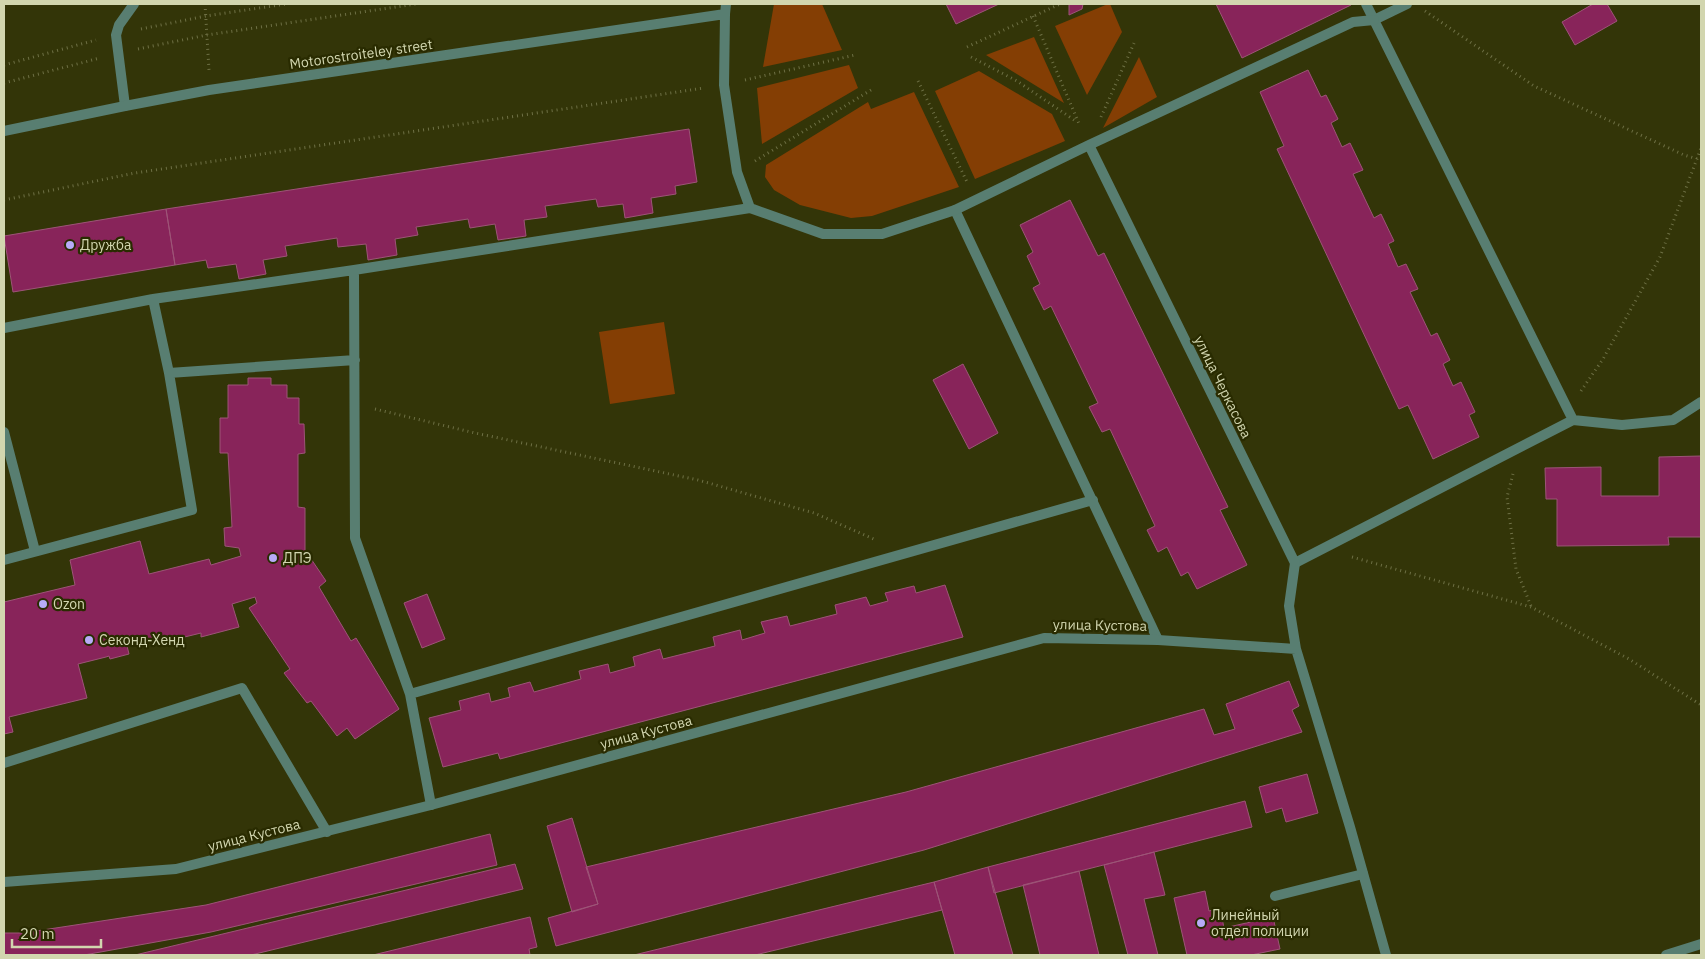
<svg xmlns="http://www.w3.org/2000/svg" width="1705" height="959" font-family="'IBM Plex Sans',sans-serif">
	<style>
		.green { fill: #843e04 }
		.building { fill: #88245a; stroke: #9d5477 }
		.lines { fill: none; stroke-linecap: round; stroke-linejoin: round }
		.path { stroke: #6e7045; stroke-width: 3; stroke-dasharray: 1 4; stroke-linecap: butt }
		.lane { stroke: #587e71; stroke-width: 10 }
		.street { stroke: #587e71; stroke-width: 10 }
		.poi-dot { fill: #b8abf7; stroke: #292b00; stroke-width: 2 }
		.labels { text-anchor: middle; stroke-width: 4.5; stroke-linejoin: round; paint-order: stroke }
		.street-label { font-size: 14px; fill: #d2d6af; stroke: #292b00 }
		.poi-label { font-size: 14px; fill: #d2d6af; stroke: #292b00; text-anchor: start }
	</style>
	<rect width="100%" height="100%" fill="#333508"/>
	<path class="green" d="M774,4H822L842,50L763,67Z
		M1108,4H1110L1122,32L1087,95L1055,26Z
		M1034,37L1064,103L986,55Z
		M1139,57L1157,97L1103,128Z
		M849,65L858,88L762,144L757,88Z
		M979,71L1052,114L1065,141L975,179L935,91Z
		M914,92L959,187L872,216L851,218L800,205L774,190L765,177L766,165L868,102L871,109Z
		M664,322L675,394L610,404L599,332Z"/>
	<path class="building" d="M946,4H999L956,24Z
		M1069,4H1083L1082,9L1069,15Z
		M1216,4H1351V5L1242,58Z
		M1593,4H1607L1617,21L1575,45L1562,22Z
		M1308,70L1321,97L1326,95L1338,119L1331,123L1342,147L1350,143L1363,170L1353,174L1374,218L1381,214L1394,241L1388,244L1398,267L1406,264L1418,289L1410,292L1431,336L1437,333L1450,360L1443,364L1453,386L1461,382L1475,412L1469,415L1479,437L1433,459L1408,405L1399,409L1277,149L1284,146L1260,92Z
		M689,129L697,182L675,186L676,194L651,198L653,213L625,218L623,204L598,207L596,199L545,206L547,217L524,220L526,236L498,240L495,224L470,228L468,219L416,227L418,235L395,239L397,255L368,260L366,244L338,247L337,238L285,246L287,256L263,260L266,274L239,279L236,264L208,268L206,260L175,265L166,209Z
		M1070,200L1098,256L1104,253L1228,507L1220,510L1247,565L1197,589L1188,572L1181,576L1167,547L1158,552L1147,530L1155,526L1110,429L1102,432L1089,407L1098,403L1051,306L1044,310L1033,288L1040,284L1027,256L1033,252L1020,225Z
		M166,209L175,265L13,292L4,236Z
		M963,364L998,433L969,449L933,380Z
		M248,378H271V385H287V398H299V424H304L305,453L298,454V507L305,508V550L326,581L319,587L351,641L356,638L399,709L355,739L347,728L337,736L311,701L307,703L284,673L290,669L249,608L257,603L255,597L232,604L239,627L201,637V633L160,643L159,640L127,646L129,654L110,659L109,656L106,657L78,664L87,698L9,717L13,732L4,734V602L75,585L70,560L140,541L149,574L209,559L211,565L241,556L239,548L225,546L224,528L232,527L228,453H220V418H228V385H248Z
		M1701,456V537H1668L1669,545L1557,546V499H1546L1545,468L1601,467V496H1659V457Z
		M945,585L963,637L500,759L498,753L443,767L429,718L461,710L459,701L489,693L491,702L510,697L508,688L530,682L534,692L581,679L579,671L608,664L610,673L635,666L633,657L660,649L663,659L715,646L713,637L740,630L742,640L765,633L761,622L787,616L790,626L837,614L835,605L866,597L870,606L888,601L885,593L914,586L916,593Z
		M427,594L445,639L422,648L404,603Z
		M1289,681L1299,706L1292,710L1302,732L924,850L556,946L548,918L598,904L586,867L906,792L1204,709L1214,735L1235,729L1226,704Z
		M1307,774L1318,813L1286,822L1282,808L1266,813L1259,787Z
		M1245,801L1252,827L994,893L988,867Z
		M572,818L598,904L572,912L547,826Z
		M490,834L497,865L211,932L84,955H4V933H23L206,905Z
		M1154,852L1165,895L1144,899L1158,955H1128L1104,865Z
		M515,864L523,889L251,955H135Z
		M988,867L1013,955H955L934,882Z
		M1079,871L1099,955H1040L1023,885Z
		M934,882L942,910L755,955H634Z
		M1205,891L1209,911L1220,908L1224,928L1273,917L1280,949L1251,955H1187L1174,898Z
		M530,917L537,947L529,949L530,955H373Z"/>
	<g class="lines">
		<path class="path" d="M205,4L209,70
			M1425,11L1534,86L1684,155L1701,160
			M1033,16L1080,126
			M141,29L206,16L286,4
			M967,47L1060,4
			M138,49L207,35L416,4
			M971,57L1017,81L1077,122
			M4,65L96,40
			M745,80L855,55
			M918,81L967,182
			M4,83L100,58
			M1101,117L1135,41
			M755,161L871,90
			M4,200L135,173L704,88
			M1581,391L1603,359L1660,257L1701,148
			M375,409L475,433L698,480L814,513L876,540
			M1513,474L1507,497L1516,569L1531,606
			M1352,557L1531,607L1629,659L1701,705"/>
		<path class="lane" d="M1374,20L1407,4
			M125,106L116,35L119,25L134,4
			M955,210L1158,640
			M354,270L355,538L410,694
			M4,328L153,299L354,270L750,208
			M169,373L355,360
			M1573,420L1622,425L1673,420L1701,402
			M4,432L35,551
			M4,560L192,510L169,373L153,299
			M1295,563L1573,420L1366,4
			M4,763L242,688L327,832
			M431,805L410,694L1093,500
			M1275,896L1363,874"/>
		<path class="street" d="M726,4L725,14L724,85L737,172L750,208L823,234H882L955,210L1089,145L1353,22L1374,20
			M4,131L125,106L209,90L725,14
			M1089,145L1295,563L1289,606L1296,649L1350,827L1386,955
			M4,882L176,869L431,805L1044,638L1158,640L1296,649
			M1666,955L1701,944"/>
	</g>
	<g class="poi-dot">
		<circle cx="70" cy="245" r="5"/>
		<circle cx="273" cy="558" r="5"/>
		<circle cx="43" cy="604" r="5"/>
		<circle cx="89" cy="640" r="5"/>
		<circle cx="1201" cy="923" r="5"/>
	</g>
	<g class="labels">
		<g class="street-label">
			<text transform="translate(361 54) rotate(-8)" y="5">Motorostroiteley street</text>
			<text transform="translate(1223 387) rotate(64)" y="5">улица Черкасова</text>
			<text transform="translate(1100 625) rotate(1)" y="5">улица Кустова</text>
			<text transform="translate(646 732) rotate(-15)" y="5">улица Кустова</text>
			<text transform="translate(254 835) rotate(-14)" y="5">улица Кустова</text>
		</g>
		<g class="poi-label">
			<text x="80" y="250">Дружба</text>
			<text x="283" y="563">ДПЭ</text>
			<text x="53" y="609">Ozon</text>
			<text x="99" y="645">Секонд-Хенд</text>
			<text x="1211" y="920">Линейный<tspan x="1211" dy="16">отдел полиции</tspan></text>
		</g>
	</g>
	<rect width="1705" height="959" fill="none" stroke="#d2d6af" stroke-width="10"/>
	<path d="M12 939v8h89v-8" fill="none" stroke="#d2d6af" stroke-width="2.5"/>
	<text x="20" y="939" font-size="15" fill="#d2d6af" stroke="#292b00" stroke-width="4" paint-order="stroke">20 m</text>
</svg>
